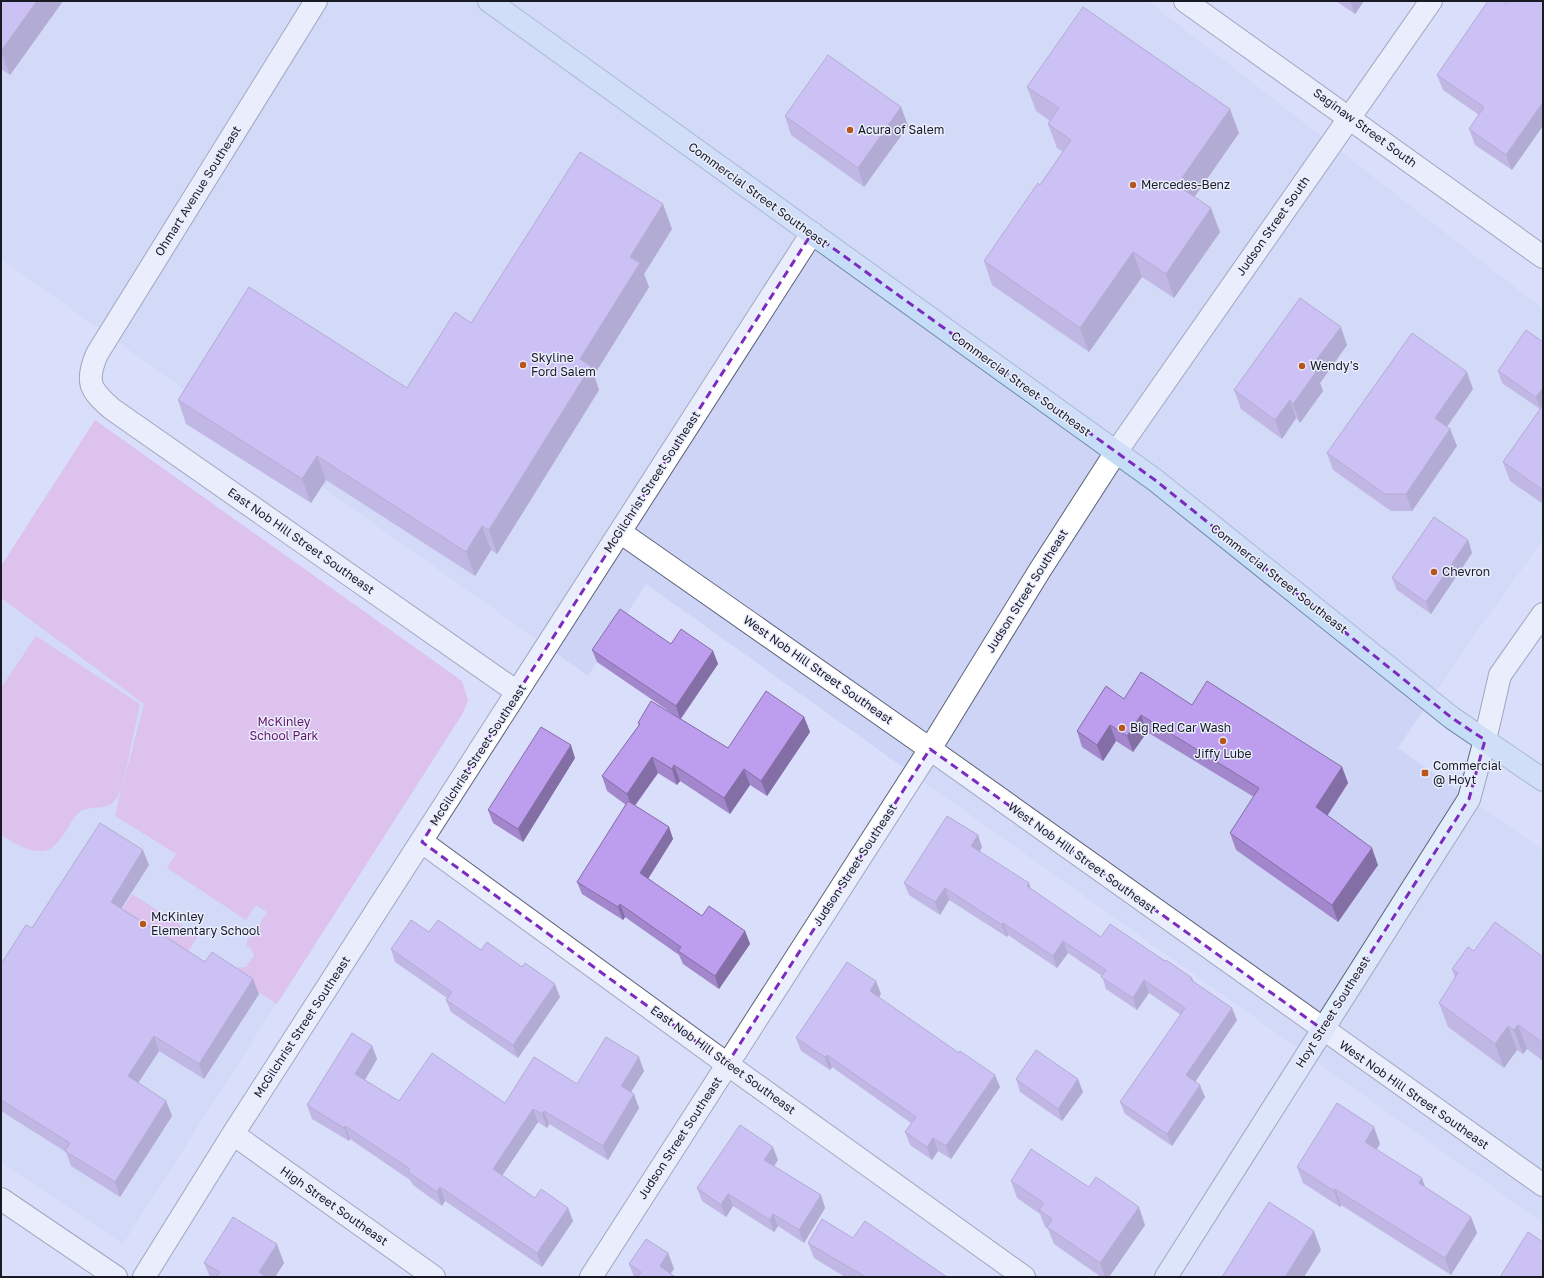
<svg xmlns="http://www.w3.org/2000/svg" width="1544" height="1278" font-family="'Golos Text',sans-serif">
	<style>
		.built { fill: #cdd4f6 }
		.green { fill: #dfa0dc }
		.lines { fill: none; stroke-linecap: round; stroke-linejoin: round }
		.street-casing { stroke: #5d6279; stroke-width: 24 }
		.secondary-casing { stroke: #5d6279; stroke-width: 24 }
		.primary-casing { stroke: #708ba9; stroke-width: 24 }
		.street { stroke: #fff; stroke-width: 22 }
		.secondary { stroke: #e2eefb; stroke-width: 22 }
		.primary { stroke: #c5ddf7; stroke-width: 22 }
		.wall { fill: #a387cc }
		.shaded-wall { fill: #846ea6 }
		.building { fill: #bd9ded; stroke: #846ea6 }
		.marked { fill: none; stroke: #7b2cbf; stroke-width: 3; stroke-dasharray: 8 5; stroke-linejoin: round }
		.poi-dot { fill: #b8551d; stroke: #e9edfd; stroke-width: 1.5 }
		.labels { text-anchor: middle; stroke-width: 3; stroke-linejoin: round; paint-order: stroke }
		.street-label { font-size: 12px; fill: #191b24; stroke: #e9edfd }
		.poi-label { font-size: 12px; fill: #191b24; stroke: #e9edfd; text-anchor: start }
		.park-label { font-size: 12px; fill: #651565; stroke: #e9edfd }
	</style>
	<rect width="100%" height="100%" fill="#d9dffa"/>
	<path class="built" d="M1,1H1148L1543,309V540L1470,641L1398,748L1543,850V1223L646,584L588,676L1,259Z
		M1,598L144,704L115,816L316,942L123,1244L1,1162Z"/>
	<path class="green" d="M95,420L462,681L468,700L463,713L277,1004L228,972L231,968L246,967L254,956L251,948L247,947V939L254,934L267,912L256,905L246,920L167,868L176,854L115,816L121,789C119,792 118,797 115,800C107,811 92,805 81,811C74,816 70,824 66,831C62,837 56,846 50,849C34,857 13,842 1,835V688L36,636L140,704L122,788L144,704L1,598V566Z
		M132,894L198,936L184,958L118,916Z"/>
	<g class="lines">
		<g class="street-casing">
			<path id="street" d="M316,1L97,354C85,382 90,390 112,409L517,692
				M1185,1L1543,257
				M620,532L930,749L1543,1185
				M1485,740L1500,675L1543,614
				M422,842L727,1064L1024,1277
				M233,1134L434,1277
				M1,1199L116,1277
				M144,1277L233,1134L812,233
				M591,1277L930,749L1040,570L1116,452L1431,1"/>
		</g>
		<g class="secondary-casing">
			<path id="secondary" d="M1166,1277L1469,799L1485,740"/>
		</g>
		<g class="primary-casing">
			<path id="primary" d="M489,1L1155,480L1452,718L1543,780"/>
		</g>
		<use href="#street" class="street"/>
		<use href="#secondary" class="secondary"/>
		<use href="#primary" class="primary"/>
	</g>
	<path class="wall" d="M1,1H63L10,75L1,69Z
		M1336,1H1364L1355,14Z
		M1507,4L1512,170L1475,145L1469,129L1479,115L1443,90L1437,75Z
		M1027,87L1239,133L1194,197L1220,232L1174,298L1142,277L1089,352L992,285L984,261L1040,185L1063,152L1057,148L1048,124L1050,121L1036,111Z
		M901,107L908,126L864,187L791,135L785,116Z
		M672,229L644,274L649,287L594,375L599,390L497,554L491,550L475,576L326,480L311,503L186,424L178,400L407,388L471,323Z
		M1543,342V504L1510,481L1503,462L1540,409L1502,383L1498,371Z
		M1347,345L1320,383L1323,391L1300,423L1296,418L1282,439L1241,409L1234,390Z
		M1473,389L1447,427L1450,429L1457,446L1412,511H1391L1333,470L1327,453Z
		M1468,540L1472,553L1431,614L1397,590L1392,578Z
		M671,644L713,651L718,664L681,719L728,748L804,717L810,732L767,796L750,785L730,814L680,781L677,785L658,773L635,806L669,827L673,839L648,879L702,916L745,931L750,944L719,989L683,964L679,955L625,917L623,920L582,894L577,882L626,805L607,791L602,776L639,725L638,723L673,714L597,662L592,650Z
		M1124,699L1192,705L1342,767L1348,783L1327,816L1378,865L1338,922L1236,850L1230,833L1254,797L1147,732L1133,752L1116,741L1103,761L1082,747L1077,731Z
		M575,758L523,842L493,823L488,810Z
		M978,835L982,847L980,852L1031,889L1101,937L1165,961L1192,978L1194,982L1237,1020L1195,1081L1205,1097L1172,1146L1125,1114L1120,1102L1181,1015L1149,993L1137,1010L1106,989L1102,976L1068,953L1057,968L1008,935L1007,937L949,900L940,915L909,895L904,883Z
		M149,865L121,908L205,962L259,994L204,1079L159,1051L138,1083L166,1101L172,1116L120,1197L71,1166L66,1152L1,1111V964L32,928Z
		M429,932L481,950L522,967L560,997L518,1058L451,1012L446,1000L447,998L395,962L391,949Z
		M1474,951L1543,957V1061L1527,1049L1523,1054L1517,1050L1504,1068L1448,1027L1439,1003L1455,978L1452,969Z
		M881,994L879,998L1000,1087L951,1159L938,1151L932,1160L910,1145L905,1132L911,1123L832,1067L830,1070L801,1051L796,1038Z
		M372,1046L377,1059L365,1080L399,1101L505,1103L577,1084L644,1071L631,1092L639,1108L608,1160L549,1124L547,1128L538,1122L502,1175L535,1198L568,1208L573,1221L542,1267L445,1201L442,1206L413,1185L410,1180L350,1139L349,1141L312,1119L307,1105Z
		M1016,1079L1083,1092L1062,1121L1020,1092Z
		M1380,1144L1376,1150L1425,1187L1471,1217L1477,1233L1451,1275L1341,1205L1340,1207L1303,1183L1297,1167Z
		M778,1160L774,1166L821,1195L825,1208L804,1243L778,1226L774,1232L733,1206L726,1217L702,1201L697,1188Z
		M1011,1181L1145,1225L1109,1277H1101L1054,1244L1048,1229L1045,1227L1040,1214L1017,1198Z
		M853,1238L947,1277H845L814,1258L808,1243Z
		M668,1253L674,1269L670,1274L675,1277H634L629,1264Z
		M204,1263H284L275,1277H210Z"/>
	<path class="shaded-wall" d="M37,1H63L10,75L1,51Z
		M1350,1H1364L1355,14Z
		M1543,102V126L1512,170L1506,155Z
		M901,107L908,126L864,187L858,168Z
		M1230,109L1239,133L1186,209L1177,185Z
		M663,204L672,229L644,274L649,287L594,375L599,390L497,554L489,530L580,359L630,257Z
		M1211,208L1220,232L1174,298L1166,274Z
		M1133,252L1142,277L1089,352L1080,328Z
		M1341,327L1347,345L1320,383L1323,391L1300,423L1293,404L1310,368Z
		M1467,372L1473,389L1441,435L1435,418Z
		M1543,388V407L1541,410L1536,397Z
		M1290,400L1296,418L1282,439L1275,420Z
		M1450,429L1457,446L1412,511L1406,494Z
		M317,456L326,480L311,503L302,479Z
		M482,526L491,550L475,576L466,552Z
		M1468,540L1472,553L1431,614L1426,602Z
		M713,651L718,664L680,719L676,706Z
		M1141,715L1147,732L1133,752L1127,736Z
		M804,717L810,732L767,796L761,781Z
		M1110,725L1116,741L1103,761L1097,745Z
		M571,745L575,758L523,842L518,829Z
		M652,757L658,773L632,809L627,794Z
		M674,765L680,781L677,785L672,769Z
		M1342,767L1348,783L1322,824L1316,807Z
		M744,769L750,785L730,814L724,798Z
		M669,827L673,839L644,885L640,873Z
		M978,835L982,847L975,859L971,846Z
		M1372,848L1378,865L1338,922L1332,905Z
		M143,850L149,865L116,917L111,902Z
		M1029,883L1033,895L1027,886Z
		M945,888L949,900L940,915L935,902Z
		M620,904L625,917L623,920L618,907Z
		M1003,923L1008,935L1007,937L1002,925Z
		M745,931L750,944L719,989L715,976Z
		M1063,941L1068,953L1057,968L1053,956Z
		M253,979L259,994L204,1079L199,1064Z
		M1144,980L1149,993L1137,1010L1133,998Z
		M876,981L881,994L874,1004L870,991Z
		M555,984L560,997L518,1058L513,1045Z
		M1232,1008L1237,1020L1191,1088L1186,1075Z
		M1518,1025L1527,1049L1523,1054L1514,1030Z
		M1508,1026L1517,1050L1504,1068L1495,1044Z
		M154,1036L159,1051L133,1091L128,1076Z
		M372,1046L377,1059L360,1088L355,1074Z
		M827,1055L832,1067L830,1070L825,1057Z
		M639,1057L644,1071L626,1100L621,1086Z
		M995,1075L1000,1087L951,1159L946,1146Z
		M1078,1079L1083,1092L1062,1121L1058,1109Z
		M1200,1085L1205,1097L1172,1146L1167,1134Z
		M634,1094L639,1108L608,1160L603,1146Z
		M166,1101L172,1116L120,1197L115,1182Z
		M533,1109L538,1122L498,1182L493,1169Z
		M544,1111L549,1124L547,1128L542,1114Z
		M345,1126L350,1139L349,1141L344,1128Z
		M1374,1127L1380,1144L1371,1158L1365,1142Z
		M933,1138L938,1151L932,1160L927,1147Z
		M773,1147L778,1160L769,1173L764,1160Z
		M1422,1178L1428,1195L1419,1183Z
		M440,1187L445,1201L442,1206L437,1192Z
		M1335,1189L1341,1205L1340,1207L1334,1191Z
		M728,1194L733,1206L726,1217L721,1205Z
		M821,1195L825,1208L804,1243L799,1230Z
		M1139,1207L1145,1225L1109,1277H1105L1100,1263Z
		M568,1208L573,1221L542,1267L537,1253Z
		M773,1214L778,1226L774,1232L770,1220Z
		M1471,1217L1477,1233L1451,1275L1445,1258Z
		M1314,1231L1321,1250L1304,1277H1285Z
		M277,1244L284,1263L275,1277H261L259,1272Z
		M668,1253L674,1269L668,1277L660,1266Z"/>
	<path class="building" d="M1,1H37L1,51Z
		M1488,1H1502L1507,4L1509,1H1543V102L1506,155L1469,129L1484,107L1437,75Z
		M1083,7L1230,109L1177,185L1211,208L1166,274L1133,252L1080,328L984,261L1038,183L1040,185L1071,140L1048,124L1059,108L1027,87Z
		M828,55L901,107L858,168L785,116Z
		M580,152L663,204L630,257L640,263L580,359L591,366L489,530L482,526L466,552L317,456L302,479L178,400L249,287L407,388L455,312L471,323Z
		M1300,298L1341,327L1310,368L1316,372L1293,404L1290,400L1275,420L1234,390Z
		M1526,330L1543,342V388L1536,397L1498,371Z
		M1412,333L1467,372L1435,418L1450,429L1406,494H1385L1327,453Z
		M1543,405V490L1503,462Z
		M1434,517L1468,540L1426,602L1392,578Z
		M620,609L671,644L681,629L713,651L676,706L592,650Z
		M1141,672L1192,705L1207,681L1342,767L1316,807L1372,848L1332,905L1230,833L1259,788L1141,715L1127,736L1110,725L1097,745L1077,731L1106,686L1124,699Z
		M766,691L804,717L761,781L744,769L724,798L674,765L672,769L652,757L627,794L602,776L640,724L638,723L651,701L728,748Z
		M541,727L571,745L518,829L488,810Z
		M628,801L669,827L640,873L702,916L709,906L745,931L715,976L678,951L681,947L620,904L618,907L577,882Z
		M947,816L978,835L971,846L1029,883L1027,886L1101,937L1110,924L1165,961L1166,960L1192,978L1191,980L1232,1008L1186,1075L1200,1085L1167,1134L1120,1102L1185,1008L1144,980L1133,998L1101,977L1106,970L1063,941L1053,956L1003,923L1002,925L945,888L935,902L904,883Z
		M100,823L143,850L111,902L205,962L212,952L253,979L199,1064L154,1036L128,1076L166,1101L115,1182L65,1151L70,1143L1,1100V964L26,925L32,928Z
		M411,920L429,932L438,920L481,950L487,942L522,967L525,963L555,984L513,1045L446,1000L452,992L391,949Z
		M1495,922L1543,957V1043L1518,1025L1514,1030L1508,1026L1495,1044L1439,1003L1458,973L1452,969L1468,947L1474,951Z
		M847,962L876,981L870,991L959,1053L960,1051L995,1075L946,1146L933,1138L927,1147L905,1132L916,1117L827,1055L825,1057L796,1038Z
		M352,1033L372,1046L355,1074L399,1101L432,1053L505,1103L534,1057L577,1084L606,1037L639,1057L621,1086L634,1094L603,1146L544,1111L542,1114L533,1109L493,1169L535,1198L541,1189L568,1208L537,1253L440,1187L437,1192L408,1172L410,1169L345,1126L344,1128L307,1105Z
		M1036,1050L1078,1079L1058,1109L1016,1079Z
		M1337,1103L1374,1127L1365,1142L1422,1178L1419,1183L1471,1217L1445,1258L1335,1189L1334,1191L1297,1167Z
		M740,1125L773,1147L764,1160L821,1195L799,1230L773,1214L770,1220L728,1194L721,1205L697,1188Z
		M1031,1149L1089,1187L1096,1177L1139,1207L1100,1263L1047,1227L1052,1219L1039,1210L1044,1203L1011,1181Z
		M1269,1202L1314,1231L1285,1277H1222Z
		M233,1217L277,1244L259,1272L267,1277H216L220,1272L204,1263Z
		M822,1219L853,1238L865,1221L947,1277H863L864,1276L808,1243Z
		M1528,1232L1543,1242V1277H1500Z
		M646,1239L668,1253L660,1266L675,1277H638L641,1272L629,1264Z"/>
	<path d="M0 0H1544V1278H0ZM812,233L1155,480L1452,718L1485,740L1469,799L1322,1029L930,749L727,1064L422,842Z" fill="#d9dffa" fill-opacity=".55" fill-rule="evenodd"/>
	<path class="marked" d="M812,233L1155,480L1452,718L1485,740L1469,799L1322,1029L930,749L727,1064L422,842Z"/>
	<g class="poi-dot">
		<circle cx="850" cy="130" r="4"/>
		<circle cx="1133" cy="185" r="4"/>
		<circle cx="523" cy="365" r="4"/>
		<circle cx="1302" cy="366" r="4"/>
		<circle cx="1434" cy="572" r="4"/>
		<circle cx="1122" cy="728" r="4"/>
		<circle cx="1223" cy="741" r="4"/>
		<rect x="1421" y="769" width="8" height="8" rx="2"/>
		<circle cx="143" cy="924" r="4"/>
	</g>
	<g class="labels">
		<g class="street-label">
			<text transform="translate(1365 128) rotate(36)" y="4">Saginaw Street South</text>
			<text transform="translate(198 191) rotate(-58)" y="4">Ohmart Avenue Southeast</text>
			<text transform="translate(758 195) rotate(36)" y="4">Commercial Street Southeast</text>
			<text transform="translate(1273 226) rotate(-55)" y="4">Judson Street South</text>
			<text transform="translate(1021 384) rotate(36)" y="4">Commercial Street Southeast</text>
			<text transform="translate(652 482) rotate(-57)" y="4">McGilchrist Street Southeast</text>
			<text transform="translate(301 541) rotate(35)" y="4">East Nob Hill Street Southeast</text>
			<text transform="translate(1279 579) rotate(38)" y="4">Commercial Street Southeast</text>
			<text transform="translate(1027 591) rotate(-58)" y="4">Judson Street Southeast</text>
			<text transform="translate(818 670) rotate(35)" y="4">West Nob Hill Street Southeast</text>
			<text transform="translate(478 755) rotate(-57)" y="4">McGilchrist Street Southeast</text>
			<text transform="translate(1082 858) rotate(36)" y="4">West Nob Hill Street Southeast</text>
			<text transform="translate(855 865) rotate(-57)" y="4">Judson Street Southeast</text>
			<text transform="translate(1333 1012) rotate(-58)" y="4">Hoyt Street Southeast</text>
			<text transform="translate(302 1027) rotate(-57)" y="4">McGilchrist Street Southeast</text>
			<text transform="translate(723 1060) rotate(36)" y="4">East Nob Hill Street Southeast</text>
			<text transform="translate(1414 1095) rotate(35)" y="4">West Nob Hill Street Southeast</text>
			<text transform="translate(680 1138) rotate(-57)" y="4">Judson Street Southeast</text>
			<text transform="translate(334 1206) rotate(35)" y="4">High Street Southeast</text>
		</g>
		<g class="poi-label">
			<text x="858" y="134">Acura of Salem</text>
			<text x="1141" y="189">Mercedes-Benz</text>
			<text x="531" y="362">Skyline<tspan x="531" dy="14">Ford Salem</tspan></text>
			<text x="1310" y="370">Wendy's</text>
			<text x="1442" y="576">Chevron</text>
			<text x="1130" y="732">Big Red Car Wash</text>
			<text x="1223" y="758" text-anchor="middle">Jiffy Lube</text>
			<text x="1433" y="770">Commercial<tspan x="1433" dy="14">@ Hoyt</tspan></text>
			<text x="151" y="921">McKinley<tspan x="151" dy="14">Elementary School</tspan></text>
		</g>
		<g class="park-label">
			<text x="284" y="726">McKinley<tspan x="284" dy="14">School Park</tspan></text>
		</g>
	</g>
	<rect width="1544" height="1278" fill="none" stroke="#191b24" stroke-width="4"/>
</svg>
